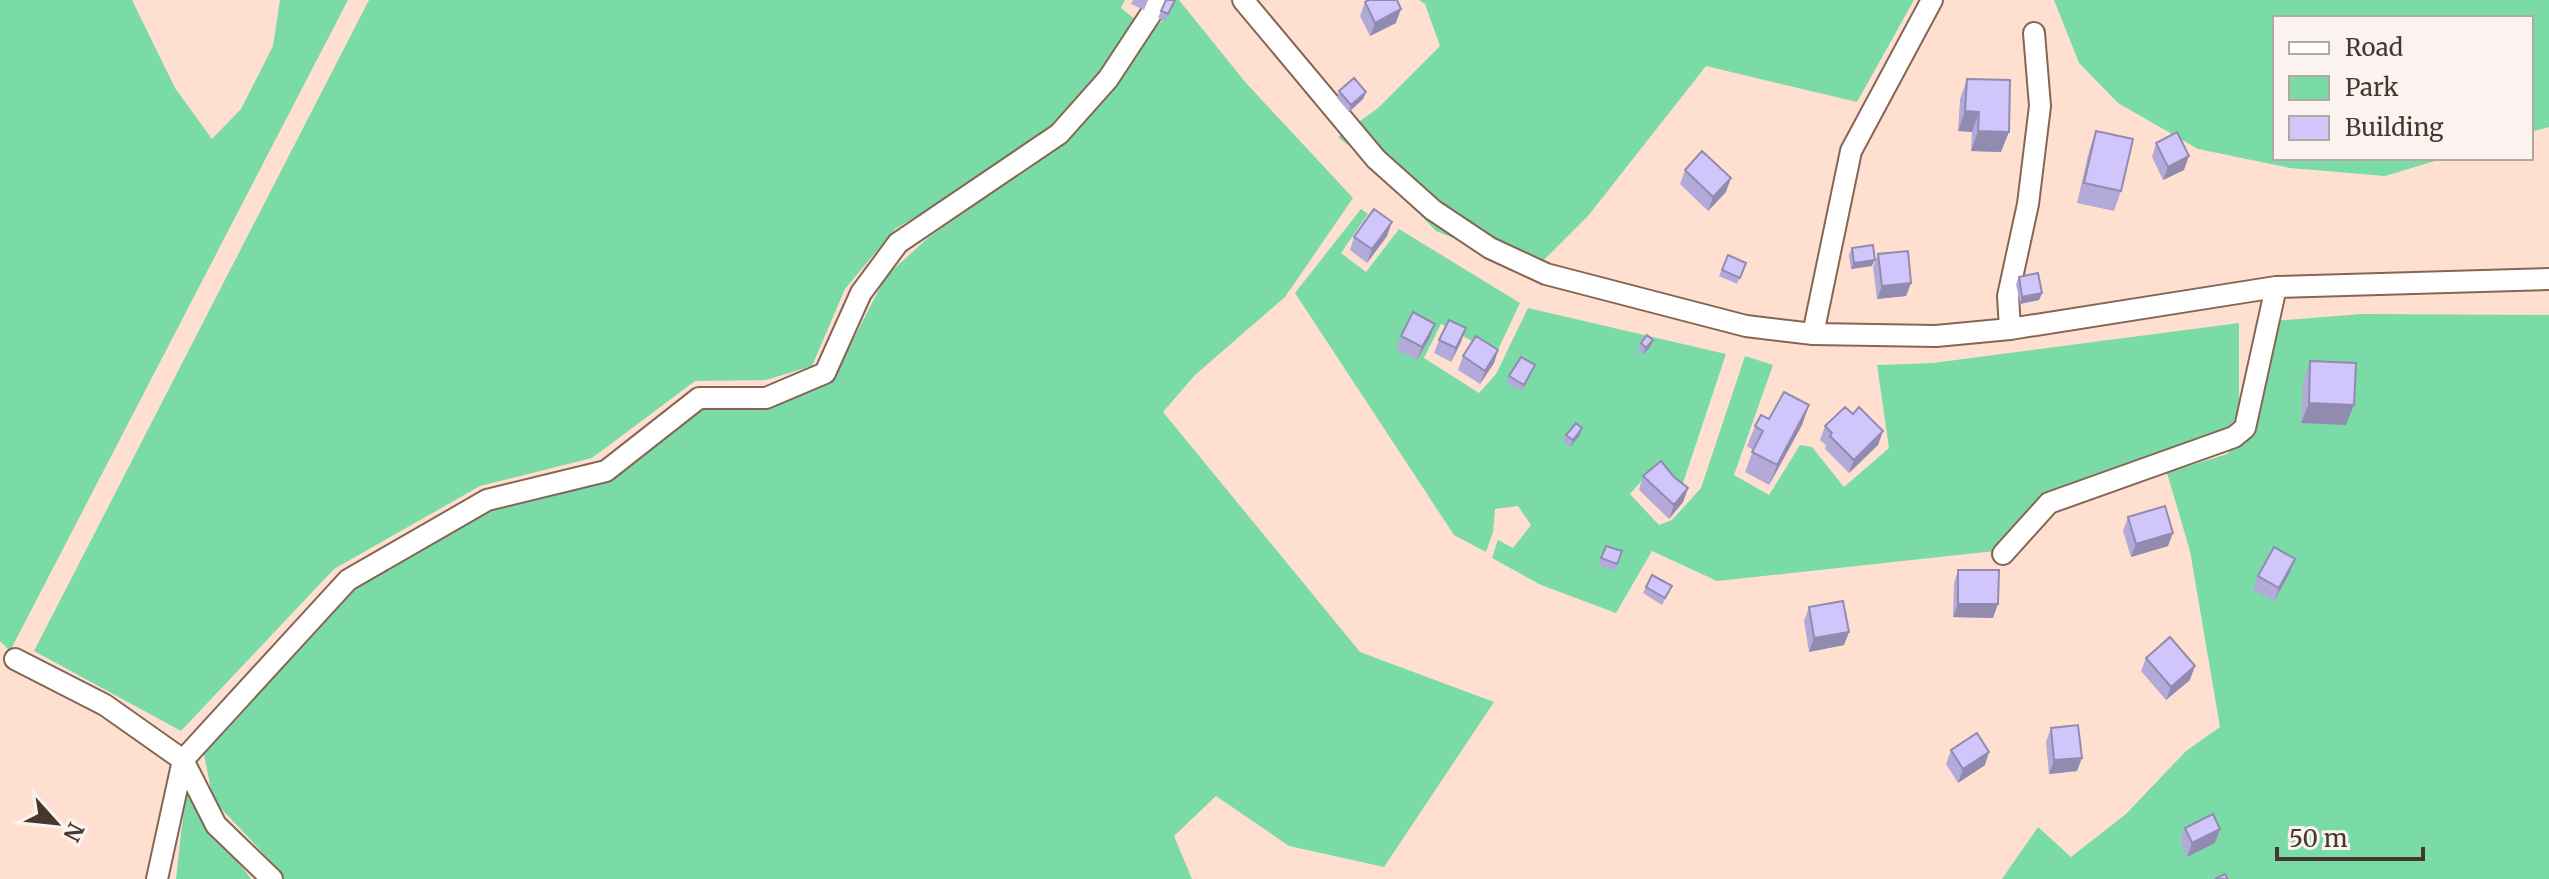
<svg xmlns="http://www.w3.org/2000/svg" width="2549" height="879" font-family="Merriweather,serif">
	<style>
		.green { fill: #7adba7 }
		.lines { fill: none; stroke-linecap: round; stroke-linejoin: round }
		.minor-casing { stroke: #866554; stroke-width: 24 }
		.minor { stroke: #fff; stroke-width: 20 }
		.wall { fill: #b3aad9 }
		.shaded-wall { fill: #928bb0 }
		.building { fill: #d0c6fc; stroke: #928bb0; stroke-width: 2 }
	</style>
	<rect width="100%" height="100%" fill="#ffe0d0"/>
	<path class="green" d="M0,0H132L175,88L212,139L241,109L273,46L280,0H348L10,651L0,641Z
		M369,0H1125L1121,8L1137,21L1106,76L1057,133L895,229L845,289L812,366L766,380L695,381L592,458L480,486L334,569L181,731L34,651Z
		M1169,0H1179L1246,83L1353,198L1285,297L1195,375L1163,412L1360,652L1494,702L1384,867L1289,846L1216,796L1174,836L1192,879H282L279,870L213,800L204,754L356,585L492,510L612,475L703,405L834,377L886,276L929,237L1022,172L1062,138L1136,42L1161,22Z
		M1419,0H1914L1857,102L1706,66L1588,216L1533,271L1436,231L1363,157L1338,137L1378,108L1440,46L1425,4Z
		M2054,0H2549V127L2531,132V18H2275V158H2445L2385,176L2290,168L2198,149L2118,103L2079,63Z
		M1361,209L1368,214L1341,253L1366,272L1399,229L1520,303L1496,354L1441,324L1424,358L1479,393L1496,374L1528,308L1726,354L1682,486L1659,461L1630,494L1659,525L1672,520L1701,488L1745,356L1773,365L1734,475L1769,495L1800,445L1812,447L1844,487L1889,448L1877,365L1933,363L2239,323V426L2047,497L1995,551L1717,581L1652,551L1616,613L1541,585L1492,558L1498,540L1513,548L1531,525L1518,506L1495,509L1493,532L1486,552L1454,535L1295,293Z
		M2362,314L2549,315V879H2002L2038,827L2071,857L2126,814L2186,751L2220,727L2190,551L2167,473L2227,454L2254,427L2260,322Z
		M186,789L251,879H176Z"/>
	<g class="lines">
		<g class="minor-casing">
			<path id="minor" d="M1243,0L1376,159L1433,210L1490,248L1546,274L1746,326L1813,334L1936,336L2010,329L2276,287L2549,279
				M2010,329L2008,296L2028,204L2040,106L2034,33
				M1813,334L1851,151L1932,0
				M2003,554L2049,503L2234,437L2245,428L2276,287
				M15,659L105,705L183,760L348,580L487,500L606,471L699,398H766L825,373L861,293L898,243L1059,134L1108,79L1160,0
				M183,760L216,825L272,879
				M157,879L183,760"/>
		</g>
		<use href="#minor" class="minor"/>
	</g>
	<path class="wall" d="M1133,0H1148L1144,10L1131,4Z
		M1365,2L1396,23L1370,36L1360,16Z
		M1173,7L1165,21L1158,18L1161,11Z
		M1967,79L2001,152L1971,151L1972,132L1958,131L1960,99Z
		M1339,91L1366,92L1363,99L1349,112L1337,98Z
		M2096,131L2121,191L2114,211L2077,203L2089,151Z
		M2156,143L2184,170L2163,180L2152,157Z
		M1685,170L1726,192L1708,211L1680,184Z
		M1387,236L1367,263L1350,250L1354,237Z
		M1852,248L1872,266L1851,269L1849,255Z
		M1878,254L1911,283L1906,296L1877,299L1873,267Z
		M1728,255L1746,263L1737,284L1719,276Z
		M2019,277L2042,293L2039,300L2020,304L2016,284Z
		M1435,324L1430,337L1417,360L1396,349L1401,336Z
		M1439,340L1461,342L1451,362L1434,353Z
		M1653,340L1650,347L1643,355L1638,350L1641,343Z
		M1498,350L1494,363L1480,384L1458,370L1463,356Z
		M2310,361L2346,425L2301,423L2303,381Z
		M1535,365L1522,391L1507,383L1509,376Z
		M1809,405L1802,425L1769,485L1745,472L1753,450L1747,446L1755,426L1769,419Z
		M1853,414L1883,431L1878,445L1849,473L1825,449L1826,445L1820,440L1825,426Z
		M1566,435H1580L1570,447L1564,442Z
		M1643,476L1674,477L1688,488L1683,502L1669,519L1639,490Z
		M2128,517L2168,546L2131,557L2123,531Z
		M1606,546L1622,551L1615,571L1598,565Z
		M1958,570L1993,618L1953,617L1954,583Z
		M2290,572L2274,601L2253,590L2258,576Z
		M1672,586L1662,605L1643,593L1646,587Z
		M1809,607L1849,632L1844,645L1809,652L1804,621Z
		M2146,658L2190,680L2166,700L2141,671Z
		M2051,728L2077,771L2049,774L2046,742Z
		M1951,750L1985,765L1958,783L1946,764Z
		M2185,828L2215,843L2187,857L2180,841Z"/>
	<path class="shaded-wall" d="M1401,9L1396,23L1370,36L1375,23Z
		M1366,92L1363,99L1349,112L1351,105Z
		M1965,111L1979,112L1972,132L1958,131Z
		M1978,131L2009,132L2001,152L1971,151Z
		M2189,156L2184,170L2163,180L2168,167Z
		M1731,178L1726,192L1708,211L1713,197Z
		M1392,222L1387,236L1367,263L1372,249Z
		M1875,260L1872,266L1851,269L1854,263Z
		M1911,283L1906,296L1877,299L1882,286Z
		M2042,293L2039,300L2020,304L2022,297Z
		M1435,324L1430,337L1417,360L1422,347Z
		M1466,328L1461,342L1451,362L1456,348Z
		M1653,340L1650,347L1643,355L1646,348Z
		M1498,350L1494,363L1480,384L1485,371Z
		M2309,403L2354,405L2346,425L2301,423Z
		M1809,405L1802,425L1769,485L1777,465Z
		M1582,428L1580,435L1570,447L1573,440Z
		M1883,431L1878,445L1849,473L1854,460Z
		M1688,488L1683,502L1669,519L1674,505Z
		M2173,533L2168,546L2131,557L2136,544Z
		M2295,559L2290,572L2274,601L2279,588Z
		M1958,604H1998L1993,618L1953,617Z
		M1849,632L1844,645L1809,652L1814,638Z
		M2195,666L2190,680L2166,700L2171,687Z
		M1989,752L1985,765L1958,783L1963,769Z
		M2082,758L2077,771L2049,774L2054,760Z
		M2220,829L2215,843L2187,857L2192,843Z"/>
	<path class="building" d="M1166,0H1175L1168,14L1161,11Z
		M1369,0H1397L1401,9L1375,23L1365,2Z
		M1354,78L1366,92L1351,105L1339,91Z
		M1967,79L2010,80L2009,132L1978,131L1979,112L1965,111Z
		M2096,131L2133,139L2121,191L2084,183Z
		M2177,132L2189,156L2168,167L2156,143Z
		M1702,151L1731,178L1713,197L1685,170Z
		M1374,209L1392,222L1372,249L1354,237Z
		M1873,245L1875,260L1854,263L1852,248Z
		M1908,251L1911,283L1882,286L1878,254Z
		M1728,255L1746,263L1740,278L1722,270Z
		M2038,273L2042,293L2022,297L2019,277Z
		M1413,312L1435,324L1422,347L1401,336Z
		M1449,320L1466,328L1456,348L1439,340Z
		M1647,335L1653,340L1646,348L1641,343Z
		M1476,336L1498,350L1485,371L1463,356Z
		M1521,357L1535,365L1524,385L1509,376Z
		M2310,361L2356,363L2354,405L2309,403Z
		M1784,392L1809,405L1777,465L1752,452L1763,431L1755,426L1761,415L1769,419Z
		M1845,407L1853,414L1859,407L1883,431L1854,460L1830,436L1832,433L1825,426Z
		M1576,423L1582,428L1573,440L1566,435Z
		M1661,461L1674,477L1688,488L1674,505L1643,476Z
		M2165,506L2173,533L2136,544L2128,517Z
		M1606,546L1622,551L1617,564L1601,558Z
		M2274,547L2295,559L2279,588L2258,576Z
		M1958,570H1999L1998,604H1958Z
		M1652,575L1672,586L1665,598L1646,587Z
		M1843,601L1849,632L1814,638L1809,607Z
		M2170,637L2195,666L2171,687L2146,658Z
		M2078,725L2082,758L2054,760L2051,728Z
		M1977,733L1989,752L1963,769L1951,750Z
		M2213,814L2220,829L2192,843L2185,828Z
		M2225,874L2228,879H2215Z"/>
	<rect x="2273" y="16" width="260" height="144" fill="#faf3ef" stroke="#b2a8a2" stroke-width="2"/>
	<rect x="2289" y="42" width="40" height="12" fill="#ffffff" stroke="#b2a8a2" stroke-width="2"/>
	<text x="2345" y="56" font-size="24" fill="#46372f">Road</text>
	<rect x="2289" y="76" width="40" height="24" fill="#7adba7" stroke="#b2a8a2" stroke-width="2"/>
	<text x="2345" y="96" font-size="24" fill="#46372f">Park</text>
	<rect x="2289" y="116" width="40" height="24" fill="#d0c6fc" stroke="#b2a8a2" stroke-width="2"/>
	<text x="2345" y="136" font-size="24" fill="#46372f">Building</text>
	<g transform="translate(56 823) rotate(117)" stroke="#faf3ef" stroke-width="6" paint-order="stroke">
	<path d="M0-6L14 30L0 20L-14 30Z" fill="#46372f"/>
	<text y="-12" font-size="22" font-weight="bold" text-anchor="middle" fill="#46372f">N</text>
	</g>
	<path d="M2277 847v12h146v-12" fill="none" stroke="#46372f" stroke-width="4"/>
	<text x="2289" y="847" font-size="24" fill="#46372f" stroke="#faf3ef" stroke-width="6" paint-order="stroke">50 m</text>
</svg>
